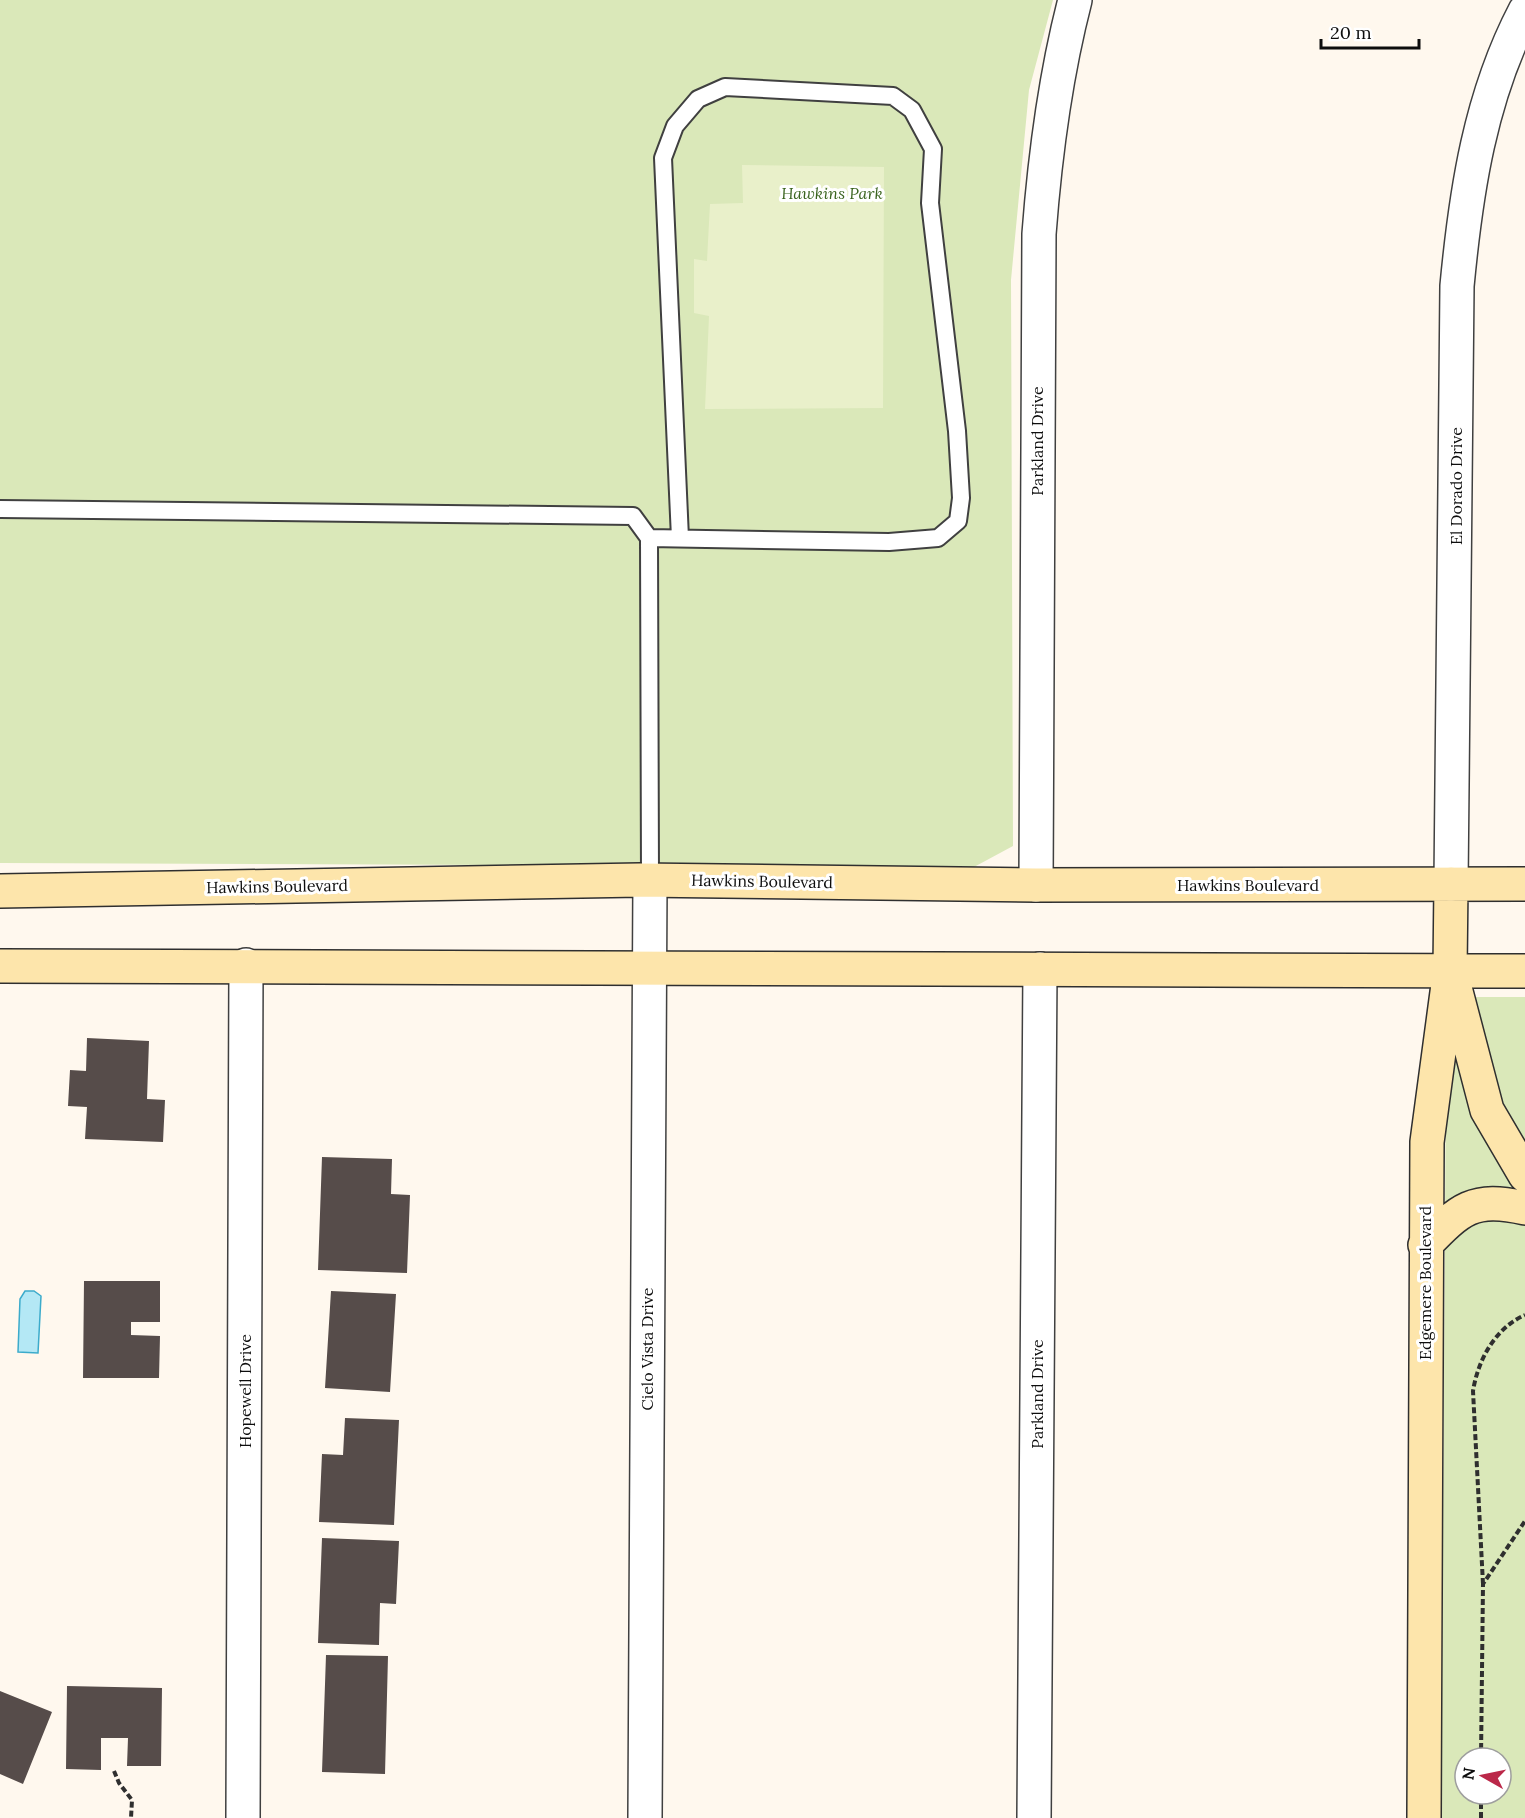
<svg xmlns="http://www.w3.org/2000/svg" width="1525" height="1818" font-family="Lora,serif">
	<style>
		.green { fill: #dae8b9; fill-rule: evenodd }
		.pitch { fill: #e9f0ca }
		.water { fill: #b4e8f5; stroke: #3cabcb; stroke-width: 1.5 }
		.building { fill: #564c4a }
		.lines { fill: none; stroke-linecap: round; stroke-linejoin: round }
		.service-casing { stroke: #404040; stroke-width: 20 }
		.minor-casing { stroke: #404040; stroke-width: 36 }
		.tertiary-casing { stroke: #404040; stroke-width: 36 }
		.secondary-casing { stroke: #2f2f2f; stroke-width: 36 }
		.path { stroke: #2f2f2f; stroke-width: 4; stroke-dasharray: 6 3; stroke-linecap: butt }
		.service { stroke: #fff; stroke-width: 16 }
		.minor { stroke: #fff; stroke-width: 33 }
		.tertiary { stroke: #fff; stroke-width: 33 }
		.secondary { stroke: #fde5ab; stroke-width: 33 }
		.labels { text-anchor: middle; stroke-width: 6; stroke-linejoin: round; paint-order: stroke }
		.park-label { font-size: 16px; font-style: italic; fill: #3a641f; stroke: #fff }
		.street-label { font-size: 16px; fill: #0d0d0d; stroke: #fff }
	</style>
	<rect width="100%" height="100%" fill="#fff8ee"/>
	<path class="green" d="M0,0H1053L1029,90L1011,280L1013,846L974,867L0,863Z
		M1451,997H1525V1818H1441L1446,1066ZM1465,1758H1501V1794H1465Z"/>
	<path class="pitch" d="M742,165L884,167L883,408L705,409L709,316L694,313V259L707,261L710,204L743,203Z"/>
	<path class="water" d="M25,1291H34L41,1296L38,1353L18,1352L20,1299Z"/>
	<path class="building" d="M87,1038L149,1041L147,1099L165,1100L163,1142L85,1139L87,1107L68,1106L70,1070L86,1071Z
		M322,1157L392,1159L391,1194L410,1195L407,1273L318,1270Z
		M84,1281H160V1322H131V1335L160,1336L159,1378H83Z
		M331,1291L396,1294L390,1392L325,1388Z
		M345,1418L399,1420L394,1525L319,1522L322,1454L343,1455Z
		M322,1538L399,1541L396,1604L380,1603L379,1645L318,1643Z
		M326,1655L388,1656L385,1774L322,1772Z
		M67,1686L162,1688L161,1766H127L128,1738H101V1770L66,1769Z
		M0,1691L52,1712L23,1784L0,1774Z"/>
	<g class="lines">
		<g class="service-casing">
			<path id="service" d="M0,509L633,516L649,538L650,880
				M649,538L889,542L938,538L958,521L961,498L957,431L930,203L933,149L912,110L893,96L725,87L698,99L675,126L663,158L680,538"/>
		</g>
		<g class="minor-casing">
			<path id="minor" d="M1036,885L1039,234C1045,155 1055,77 1075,0
				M243,1818L246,965
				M645,1818L650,880
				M1034,1818L1040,969"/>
		</g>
		<g class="tertiary-casing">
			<path id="tertiary" d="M1451,884L1457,286C1466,191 1480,97 1525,11"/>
		</g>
		<g class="secondary-casing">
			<path id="secondary" d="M0,891L640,880L1036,885L1525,884
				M0,966L1525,971
				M1454,984L1487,1110L1525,1175
				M1425,1245C1460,1209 1473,1196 1525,1208
				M1424,1818L1427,1142L1450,970L1451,884"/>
		</g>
		<path class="path" d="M1483,1584L1473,1391C1478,1360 1495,1328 1525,1315
			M1481,1758L1483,1584L1525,1521
			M114,1771L119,1783L132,1800L131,1818
			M1481,1818V1794"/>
		<use href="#service" class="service"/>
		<use href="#minor" class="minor"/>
		<use href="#tertiary" class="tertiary"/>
		<use href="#secondary" class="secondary"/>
	</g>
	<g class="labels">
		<g class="park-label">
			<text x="832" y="199">Hawkins Park</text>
		</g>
		<g class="street-label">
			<text transform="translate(1037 441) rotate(-90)" y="6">Parkland Drive</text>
			<text transform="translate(1456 486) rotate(-90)" y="6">El Dorado Drive</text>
			<text transform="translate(762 881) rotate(1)" y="6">Hawkins Boulevard</text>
			<text x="1248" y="891">Hawkins Boulevard</text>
			<text transform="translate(277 886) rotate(-1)" y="6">Hawkins Boulevard</text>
			<text transform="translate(1425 1283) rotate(-90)" y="6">Edgemere Boulevard</text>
			<text transform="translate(647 1349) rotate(-90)" y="6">Cielo Vista Drive</text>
			<text transform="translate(245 1391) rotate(-90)" y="6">Hopewell Drive</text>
			<text transform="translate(1037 1394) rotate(-90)" y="6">Parkland Drive</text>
		</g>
	</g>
	<g transform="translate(1483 1776) rotate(279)"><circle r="28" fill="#ffffff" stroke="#9e9e9e" stroke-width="1.5"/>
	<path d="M0-4.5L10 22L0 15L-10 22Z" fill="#bb2849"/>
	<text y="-9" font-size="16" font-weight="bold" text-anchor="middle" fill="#0d0d0d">N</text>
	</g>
	<path d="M1321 39v9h98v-9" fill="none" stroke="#0d0d0d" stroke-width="3"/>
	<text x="1330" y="39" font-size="18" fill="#0d0d0d" stroke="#ffffff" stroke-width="4.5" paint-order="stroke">20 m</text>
</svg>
